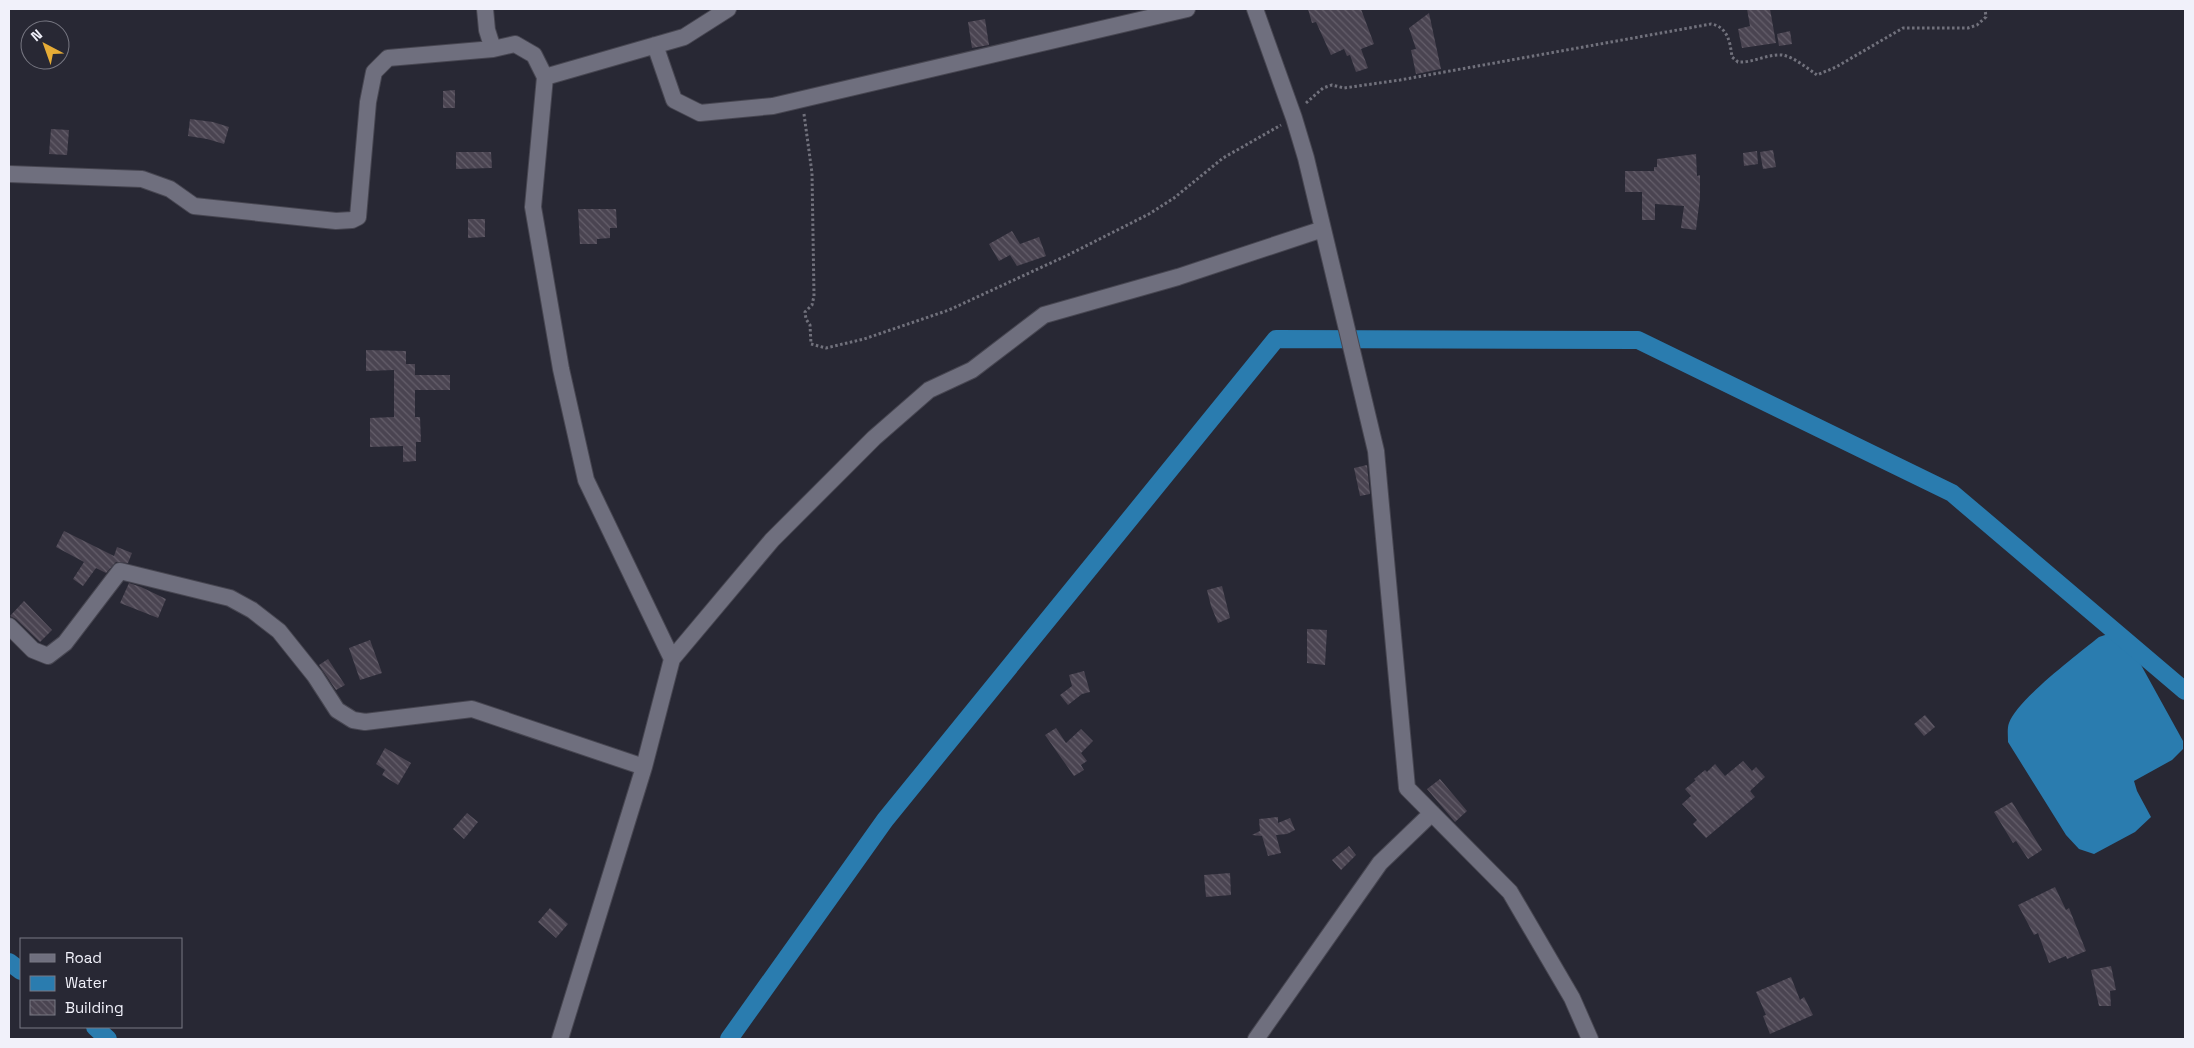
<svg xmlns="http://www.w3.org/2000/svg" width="2194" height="1048" font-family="'Space Grotesk',sans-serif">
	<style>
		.water { fill: #2a7caf }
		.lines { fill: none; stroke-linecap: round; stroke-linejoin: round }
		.canal { stroke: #2a7caf; stroke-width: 18 }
		.building { fill: url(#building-back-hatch) }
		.minor-casing { stroke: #474651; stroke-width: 18 }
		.path { stroke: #71717c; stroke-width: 3; stroke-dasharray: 2.5 2.5; stroke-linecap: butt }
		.minor { stroke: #6f6f7e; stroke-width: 16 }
	</style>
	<defs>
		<pattern id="building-back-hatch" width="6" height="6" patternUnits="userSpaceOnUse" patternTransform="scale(1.25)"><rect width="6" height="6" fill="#4a4451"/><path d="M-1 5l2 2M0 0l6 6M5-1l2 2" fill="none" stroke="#655f6b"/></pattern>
	</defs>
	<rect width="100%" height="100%" fill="#282834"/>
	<path class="water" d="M2105,635H2116L2130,645L2183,741V749L2172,760L2134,781L2137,791L2151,817L2135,832L2094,854L2079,849L2066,835L2008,742C2008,736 2007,728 2009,723C2018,699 2077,655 2099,637Z"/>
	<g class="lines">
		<path class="canal" d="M9,962L21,971
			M95,1027L108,1039
			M729,1039L885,820L1276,339L1638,340L1952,493L2185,691"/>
	</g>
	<path class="building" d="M1308,9H1361L1374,44L1361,49L1368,68L1356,72L1350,55L1347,56L1344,49L1331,55L1316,22L1312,23Z
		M1747,9H1770L1776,43L1742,48L1738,29L1750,26Z
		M1429,13L1441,69L1416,74L1411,50L1416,49L1409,28Z
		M985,19L989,45L972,48L968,22Z
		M1790,31L1792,44L1779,46L1777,34Z
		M455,90V108H443V91Z
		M190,119L213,122L229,127L224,144L207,139L188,136Z
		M51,129L69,130L67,155L49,154Z
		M1773,150L1776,167L1763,169L1760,152Z
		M1757,151L1758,164L1744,166L1743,153Z
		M456,152H491L492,168L456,169Z
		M1696,154L1697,176L1700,175V197L1696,230L1681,228L1684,206L1655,204V220H1642V192H1625V171H1654V167H1657V159Z
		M578,209H616L617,228H610V238L597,239V244H580Z
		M468,219H485V237L468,238Z
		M1012,231L1020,244L1039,237L1046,256L1017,266L1010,255L999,261L989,244Z
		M366,350L406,351V364H415V375H450V390H415V417H420L421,442H416V461L403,462V446L370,447V418L394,417V370L366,371Z
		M1367,465L1370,494L1360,496L1354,468Z
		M64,531L114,556L117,547L132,553L128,563L116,562L106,573L96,568L83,586L73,579L84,562L56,547Z
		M129,583L141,587L166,599L158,618L120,603Z
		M1222,586L1230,618L1218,623L1211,606L1207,590Z
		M24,601L52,630L40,642L16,619L10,616Z
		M1307,629L1327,630L1325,665L1307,663Z
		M370,640L382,673L360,680L349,648Z
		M328,659L345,685L336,690L319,665Z
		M1084,671L1090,692L1082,694L1068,705L1060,695L1072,686L1069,675Z
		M1925,715L1935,727L1924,736L1914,724Z
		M1056,728L1066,743L1081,729L1093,741L1081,753L1087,761L1081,765L1084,770L1074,776L1045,735Z
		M385,748L411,763L398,785L382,775L385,770L376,764Z
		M1743,761L1752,771L1756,767L1765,777L1750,791L1755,797L1706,838L1693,824L1697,820L1682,804L1691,796L1685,789L1696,780L1694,779L1705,770L1707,772L1715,764L1725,776Z
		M1440,779L1467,811L1455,822L1427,789Z
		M2012,802L2042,850L2028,859L2016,841L2013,843L1994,812Z
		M467,813L478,822L464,839L453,829Z
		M1278,817V823L1290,818L1295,830L1287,834L1276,835L1281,853L1268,856L1262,836L1252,835L1260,831L1259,819Z
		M1349,846L1356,855L1341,870L1332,860Z
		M1230,873L1231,895L1206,897L1204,875Z
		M2055,887L2066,910L2069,908L2086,951L2067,959L2066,956L2049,963L2038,933L2034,935L2018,905Z
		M550,908L568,924L556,938L538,922Z
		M2111,966L2116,990L2110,991L2111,1006H2099L2091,970Z
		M1791,977L1800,1000L1804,997L1813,1015L1770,1034L1763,1016L1766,1015L1756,992Z"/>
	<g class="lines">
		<g class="minor-casing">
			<path id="minor" d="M485,9L487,30L493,49L515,44L534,55L545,77L533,207L561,369L586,480L672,659L644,767L560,1039
				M1255,9L1294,118L1306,158L1323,229
				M655,45L674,100L700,113L773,106L1187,9
				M545,77L684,37L728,9
				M9,174L142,179L170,189L194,206L336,221L352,220L358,217L368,102L374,72L388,58L493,49
				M9,626L33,650L48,656L65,643L120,571L230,598L252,610L279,631L315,676L337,710L353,720L365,722L472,709L644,767
				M672,659L772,540L874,438L929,390L972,370L1044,315L1178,277L1323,229L1376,451L1407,788L1510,892L1572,998L1590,1039
				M1256,1039L1380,863L1432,813"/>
		</g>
		<path class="path" d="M1306,103L1323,88L1332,85L1344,88L1400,80L1711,24C1728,27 1730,42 1732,57L1738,62C1753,63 1767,54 1782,55C1794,57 1807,68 1817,75L1836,67L1903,28H1968L1977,25L1986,17L1985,9
			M804,114L812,173L814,296L812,305L805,312L806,319L810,325L811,344L826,348L864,339L949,310L1068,255L1149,214L1174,198L1223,158L1281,125"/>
		<use href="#minor" class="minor"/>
	</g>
	<rect width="2194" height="1048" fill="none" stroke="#f1f1fa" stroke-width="20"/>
	<rect x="20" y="938" width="162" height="90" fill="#282834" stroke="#787883"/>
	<rect x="30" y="954" width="25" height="8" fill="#6f6f7e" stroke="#787883"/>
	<text x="65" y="963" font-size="15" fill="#f1f1fa">Road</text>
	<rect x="30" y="976" width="25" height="15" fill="#2a7caf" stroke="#787883"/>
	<text x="65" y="988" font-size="15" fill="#f1f1fa">Water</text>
	<rect x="30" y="1000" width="25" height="15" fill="url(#building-back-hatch)" stroke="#787883"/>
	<text x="65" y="1013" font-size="15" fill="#f1f1fa">Building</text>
	<g transform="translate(45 45) rotate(319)"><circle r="24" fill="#282834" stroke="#787883"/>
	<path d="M0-4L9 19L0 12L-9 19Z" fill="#e6ac36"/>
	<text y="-8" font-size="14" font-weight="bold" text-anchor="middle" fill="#f1f1fa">N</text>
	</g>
</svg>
